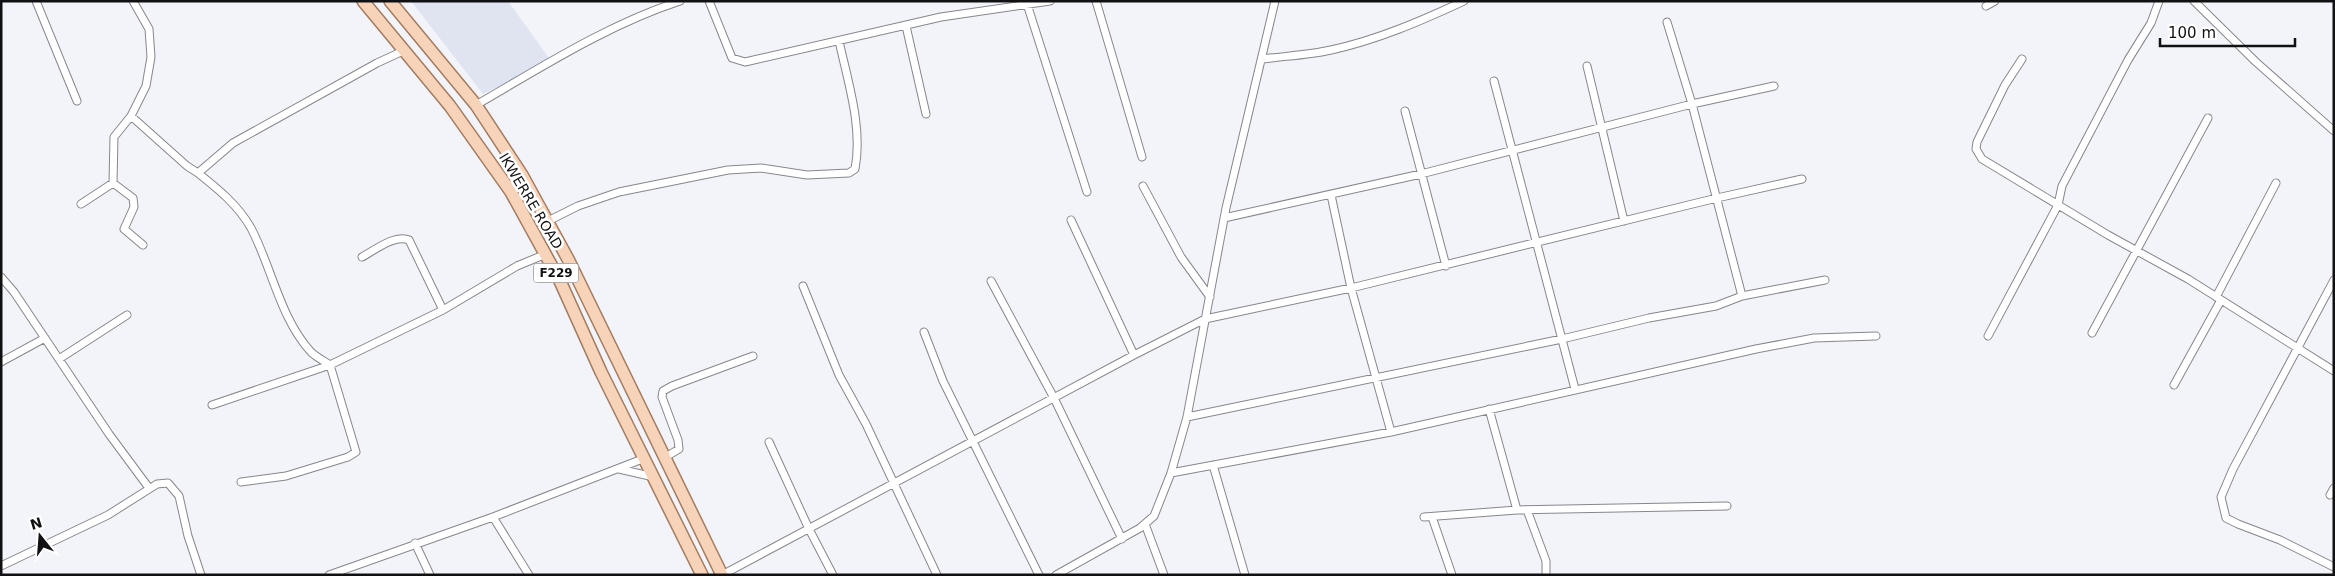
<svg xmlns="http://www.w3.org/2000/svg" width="2335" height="576" font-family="'DejaVu Sans',sans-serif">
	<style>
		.built { fill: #dfe4f0 }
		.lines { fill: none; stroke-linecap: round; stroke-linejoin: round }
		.minor-casing { stroke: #86878c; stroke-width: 9 }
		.primary-casing { stroke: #a37c60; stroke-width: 14 }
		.minor { stroke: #fff; stroke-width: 7 }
		.primary { stroke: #f7d3b9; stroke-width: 11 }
		.labels { text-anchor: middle; stroke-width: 5; stroke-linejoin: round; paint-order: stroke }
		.shield { fill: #fff; stroke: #58585a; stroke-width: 1 }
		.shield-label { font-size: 12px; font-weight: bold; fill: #111113 }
		.street-label { font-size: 14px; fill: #111113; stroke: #fff }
	</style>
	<rect width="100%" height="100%" fill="#f2f4fa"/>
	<path class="built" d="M411,1H508L551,61L483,94Z"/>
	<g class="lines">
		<g class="minor-casing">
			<path id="minor" d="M36,1L77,101
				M709,1L732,58L745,62L941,17L1050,1
				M1096,1L1142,157
				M2194,1L2256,62L2334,131
				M1027,4L1087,192
				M1986,6L1995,1
				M1667,22L1692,104L1742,296
				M906,26L926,114
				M1263,59C1285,56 1309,55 1331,50C1377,40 1421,21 1464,1
				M2022,59L2005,85L1977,142L1976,149L1982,159L2108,235L2188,279L2334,371
				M1587,66L1624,221
				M1494,81L1575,389
				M476,105C542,67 607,25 680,1
				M1405,111L1446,266
				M131,116L187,166L198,173L233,143L377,63L403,51
				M198,173C218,189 238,205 251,228C272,268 280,318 311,352C316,357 324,361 330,365L356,452L348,457L286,476L241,482
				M113,183L114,137L131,116L146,86L151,57L149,29L133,1
				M113,183L133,198L134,207L124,229L143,245
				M1143,186L1181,257L1210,297
				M1331,195L1351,288L1391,432
				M81,204L113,183
				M1224,218L1421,174L1692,104L1774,86
				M1071,220L1134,355
				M548,221L578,206L619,192L728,170L761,168L807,175L849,173L855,169C863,128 848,82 839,41
				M362,257C375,250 395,234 409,240L443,310
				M1,277L14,292L109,434L149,488
				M2334,280L2233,469L2221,497L2226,518L2238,524L2280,540L2334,567
				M991,281L1054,398L1122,539
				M803,286L839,375L866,424L937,575
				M2216,297L2276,183
				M924,332L943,381L1039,575
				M2092,333L2208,118
				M1988,336L2058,205L2062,186L2128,60L2151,23L2159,1
				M59,359L127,315
				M1,362L45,338
				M2174,385L2221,300
				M212,405L330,365L443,310L517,266L546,254
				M1489,409L1517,510
				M1187,417L1562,339L1649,318L1716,306L1742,296L1825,280
				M769,442L809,529L833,575
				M664,458L679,449L678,440L662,397L663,391L672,386L753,356
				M1213,465L1245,575
				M619,469L654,477
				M1171,473L1391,432L1756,349L1814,338L1876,336
				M2330,495L2334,488
				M1527,510L1546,561V575
				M493,517L529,575
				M1424,517L1517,510L1727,506
				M1432,517L1452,575
				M1145,524L1164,575
				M415,543L430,575
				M1,566L108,515L157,484L168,483L179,496L188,536L201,575
				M329,575L493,517L645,458
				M722,575L1134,355L1205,319L1351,288L1717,198L1802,179
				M1056,575L1140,528L1154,516L1171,473L1187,417L1226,208L1275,1"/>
		</g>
		<g class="primary-casing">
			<path id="primary" d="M363,1L450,106L511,192L560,281L601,372L702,575
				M390,1L476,105L522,175L568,259L722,575"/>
		</g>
		<use href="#minor" class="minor"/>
		<use href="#primary" class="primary"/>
	</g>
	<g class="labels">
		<rect class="shield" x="533.5" y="263.5" width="45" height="19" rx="4"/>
		<g class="shield-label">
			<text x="556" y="277">F229</text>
		</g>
		<g class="street-label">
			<text transform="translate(531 201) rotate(59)" y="5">IKWERRE ROAD</text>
		</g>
	</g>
	<rect width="2335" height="576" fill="none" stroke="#111113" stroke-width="5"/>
	<g transform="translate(40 536) rotate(343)" stroke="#ffffff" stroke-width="4" paint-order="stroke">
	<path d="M0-4L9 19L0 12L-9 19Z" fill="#111113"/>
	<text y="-8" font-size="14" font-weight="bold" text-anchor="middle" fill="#111113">N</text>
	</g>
	<path d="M2160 38v8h135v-8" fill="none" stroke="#111113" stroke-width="2.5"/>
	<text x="2168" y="38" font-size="15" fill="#111113" stroke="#ffffff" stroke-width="4" paint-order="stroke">100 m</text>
</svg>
